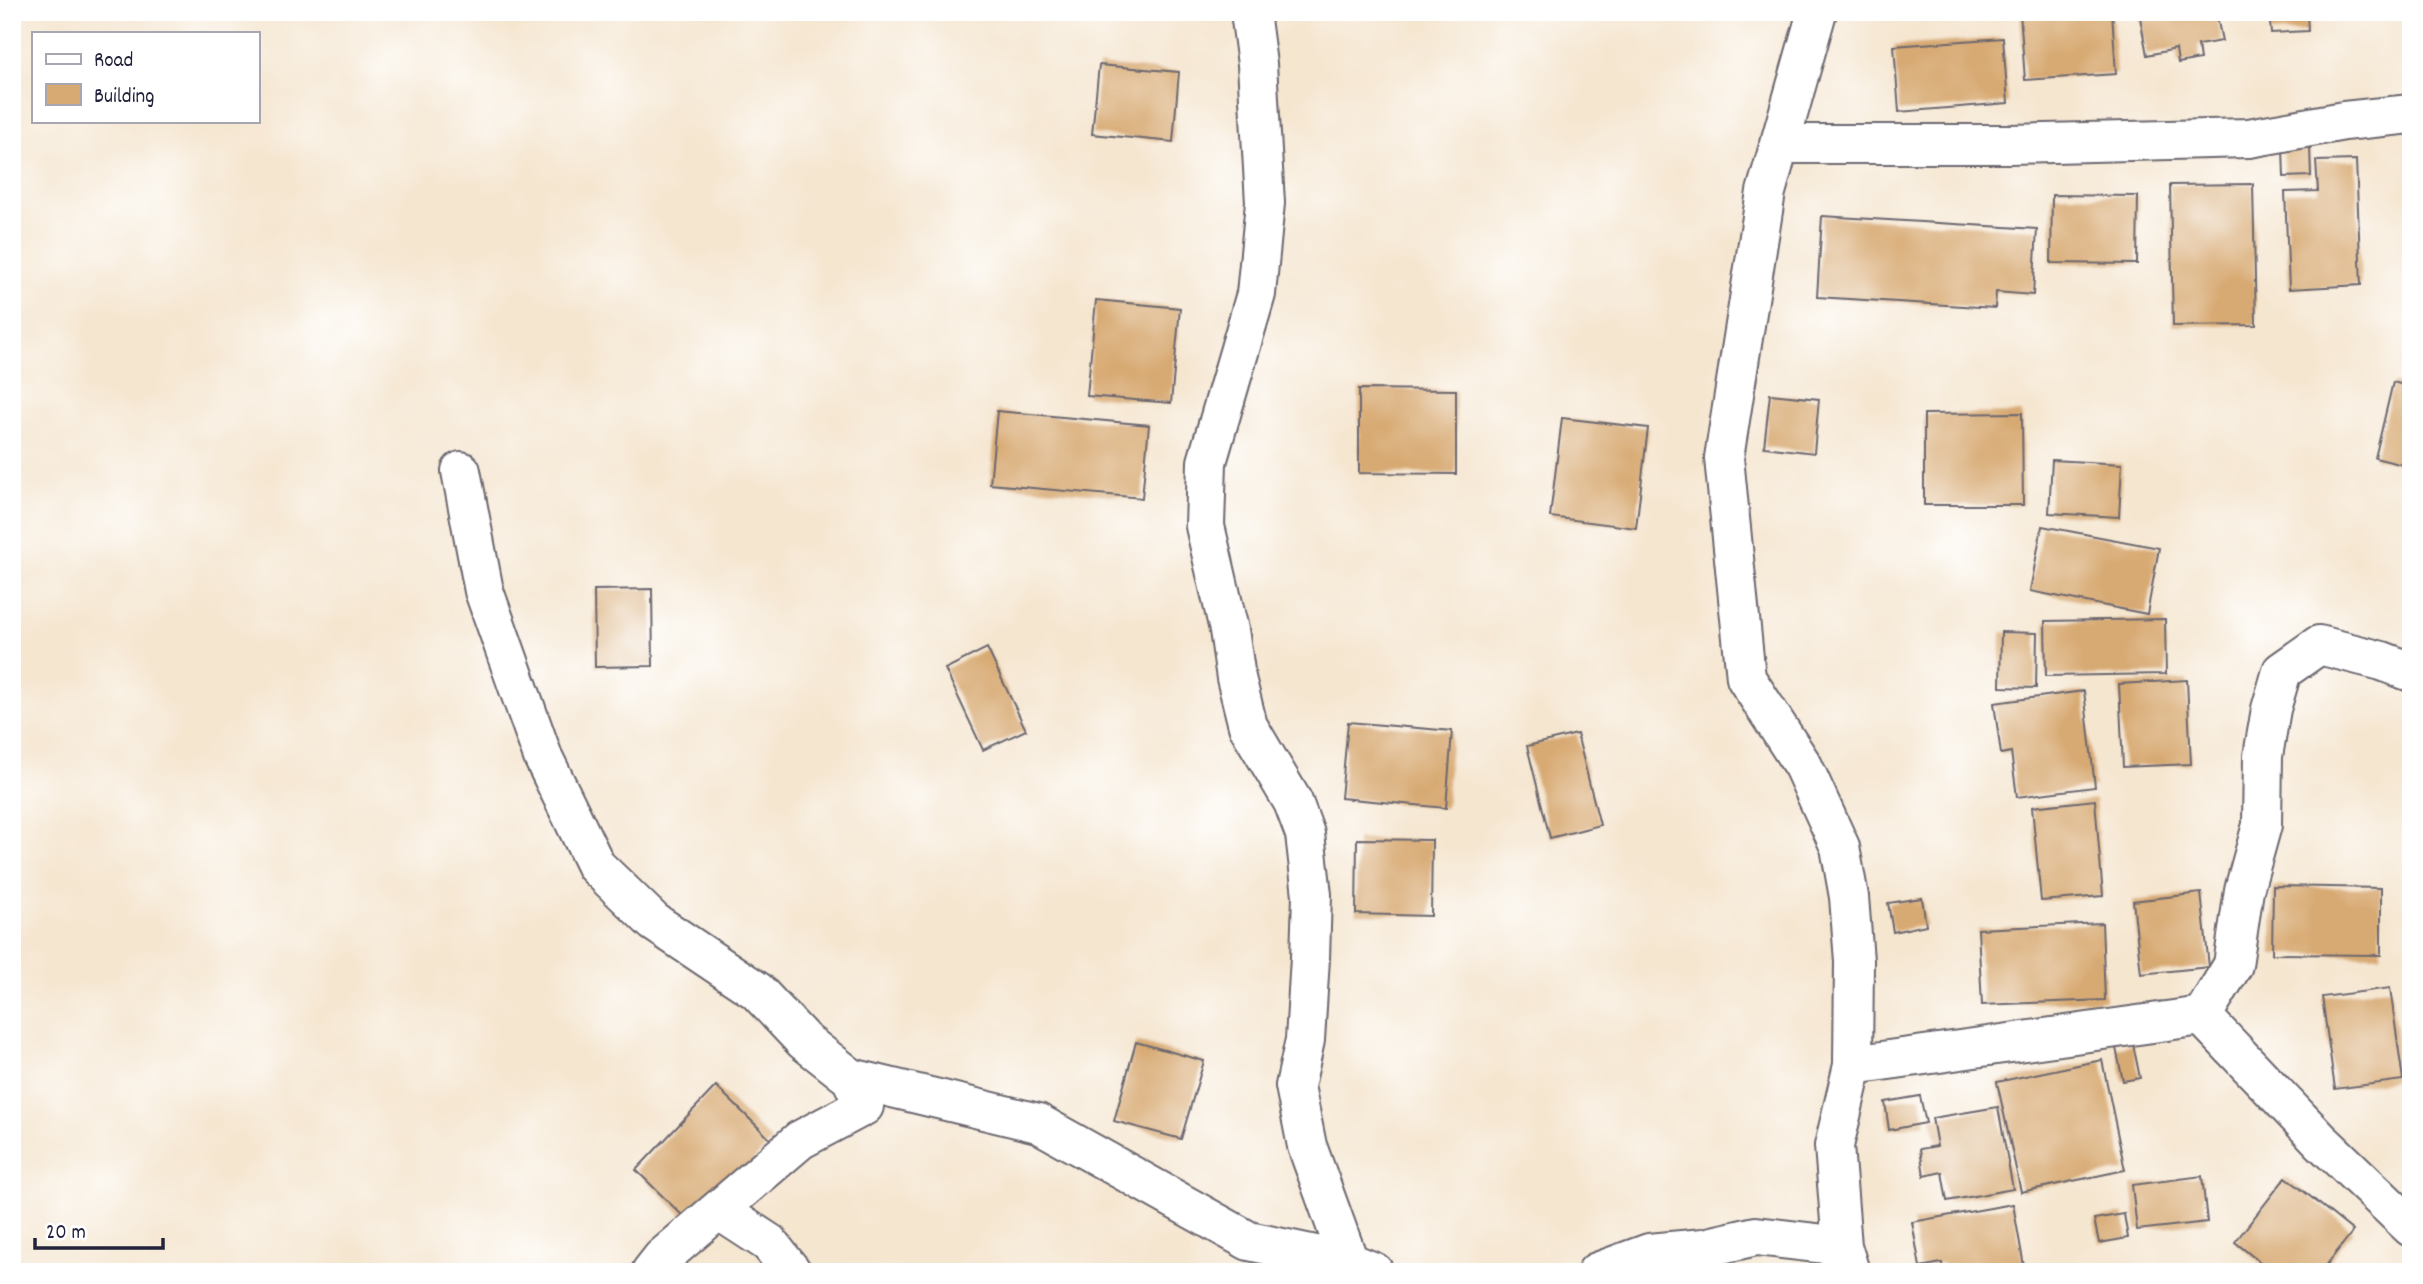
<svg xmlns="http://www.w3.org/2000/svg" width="2423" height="1284" font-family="Dekko,sans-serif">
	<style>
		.building { fill: #d8aa73 }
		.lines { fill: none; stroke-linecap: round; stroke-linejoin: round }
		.minor-casing { stroke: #6c676f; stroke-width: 42 }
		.minor { stroke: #fff; stroke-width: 38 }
	</style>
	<rect width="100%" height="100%" fill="#fff"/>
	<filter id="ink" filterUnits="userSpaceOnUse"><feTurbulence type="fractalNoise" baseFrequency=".0143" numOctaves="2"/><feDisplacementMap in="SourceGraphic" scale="14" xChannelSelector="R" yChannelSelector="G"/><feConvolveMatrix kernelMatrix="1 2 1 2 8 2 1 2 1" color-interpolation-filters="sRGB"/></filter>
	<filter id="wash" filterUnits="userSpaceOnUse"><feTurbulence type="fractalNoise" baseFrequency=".00686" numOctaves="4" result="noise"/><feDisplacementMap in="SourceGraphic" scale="28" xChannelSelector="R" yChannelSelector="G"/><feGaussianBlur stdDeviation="1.57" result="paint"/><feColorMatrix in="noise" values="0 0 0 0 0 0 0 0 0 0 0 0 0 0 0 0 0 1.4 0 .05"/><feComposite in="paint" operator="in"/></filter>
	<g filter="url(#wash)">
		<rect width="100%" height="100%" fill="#f5e6d0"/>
		<g id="blocks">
			<path class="building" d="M2020,12H2112L2116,74L2025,80Z
				M2139,12H2216L2222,41L2198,45L2200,59L2178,63L2176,49L2147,55Z
				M2269,12H2307L2308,31L2271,33Z
				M2003,38L2008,103L1899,112L1894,46Z
				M1099,65L1179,72L1173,142L1092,134Z
				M2310,147L2311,176L2284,177L2283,148Z
				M2356,160L2361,285L2289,289L2285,192L2318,191L2316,161Z
				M2253,184L2256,325L2173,326L2170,185Z
				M2052,195L2138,196L2137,264L2051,263Z
				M1822,216L2037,229L2033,295L1996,292L1995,308L1817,297Z
				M1096,300L1180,308L1171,403L1087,396Z
				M2393,382L2411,387V467L2375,458Z
				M1359,389L1456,390V474L1359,473Z
				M1770,394L1819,399L1814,453L1764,447Z
				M997,411L1149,425L1142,498L990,484Z
				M2022,413L2023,505H1924V414Z
				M1562,418L1648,428L1636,528L1550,517Z
				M2052,460L2122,464L2119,517L2049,513Z
				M2042,526L2159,548L2147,614L2030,591Z
				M652,589L653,666L595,667L594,590Z
				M2165,619L2166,674L2046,676L2045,621Z
				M2001,632L2037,633L2036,688L2000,687Z
				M987,648L1026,730L983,750L945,669Z
				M2187,680L2191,764L2123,767L2119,684Z
				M2084,691L2095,787L2017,797L2011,752L2001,754L1994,703Z
				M1348,722L1452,731L1446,808L1341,798Z
				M1577,734L1600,825L1550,838L1527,746Z
				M2095,800L2103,896L2041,901L2032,807Z
				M1357,839L1432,840L1431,916L1356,914Z
				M2273,886L2381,888V955L2272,954Z
				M2201,893L2209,967L2141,974L2133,901Z
				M1922,898L1926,925L1893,932L1888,903Z
				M2102,923L2105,1000L1982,1005L1978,929Z
				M2390,988L2403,1080L2335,1089L2322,997Z
				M1136,1042L1204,1061L1181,1139L1114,1121Z
				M2133,1044L2140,1078L2123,1081L2116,1048Z
				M2102,1060L2125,1170L2021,1192L1997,1082Z
				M716,1086L772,1141L692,1225L636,1170Z
				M1920,1096L1926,1123L1889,1130L1885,1102Z
				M1998,1107L2013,1189L1947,1201L1942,1172L1924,1176L1920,1149L1937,1146L1932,1118Z
				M2202,1176L2207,1222L2137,1230L2132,1185Z
				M2286,1177L2353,1231L2321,1272H2272L2235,1242Z
				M2013,1204L2025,1272H1943L1942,1263L1920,1267L1912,1222Z
				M2124,1214L2128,1238L2099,1243L2094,1219Z"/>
		</g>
	</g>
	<g filter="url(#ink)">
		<use href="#blocks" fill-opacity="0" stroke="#6c676f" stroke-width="2"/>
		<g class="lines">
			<g class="minor-casing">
				<path id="minor" d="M1250,12L1257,64L1265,203L1256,294L1207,462L1205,526L1229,630L1236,678L1248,726L1293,802L1305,834L1312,895L1310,958L1305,1040L1295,1086L1307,1146L1349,1262
					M1817,12L1766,192L1724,458L1746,678L1803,766L1840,847L1849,897L1854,961L1853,1065L1834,1146L1842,1246L1850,1272
					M1779,144H2009L2249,138L2344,121L2411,114
					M461,471L484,591L543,757L596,866L654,922L757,991L804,1041L851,1078L1038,1123L1249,1241L1349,1262L1374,1272
					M2202,1016L2233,965L2244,890L2262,825L2263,756L2271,709L2282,671L2319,645L2382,661L2411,672
					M2202,1016L2321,1141L2411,1227
					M1853,1065L2202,1016
					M720,1211L769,1243L792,1272
					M651,1272L662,1258L800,1140L864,1106L851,1078
					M1597,1272L1649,1253L1704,1248L1756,1236L1842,1246"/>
			</g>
			<use href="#minor" class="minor"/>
		</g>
	</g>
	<rect width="2423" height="1284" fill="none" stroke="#fff" stroke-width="42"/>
	<rect x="32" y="32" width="228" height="91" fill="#ffffff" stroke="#a7a7b1" stroke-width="2"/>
	<rect x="46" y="54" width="35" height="10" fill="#ffffff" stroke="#a7a7b1" stroke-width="2"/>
	<text x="94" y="66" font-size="21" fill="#22223b">Road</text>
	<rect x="46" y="84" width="35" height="21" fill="#d8aa73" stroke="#a7a7b1" stroke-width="2"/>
	<text x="94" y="102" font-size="21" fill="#22223b">Building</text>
	<path d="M35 1238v10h128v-10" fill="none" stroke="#22223b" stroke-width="3.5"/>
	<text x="46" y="1238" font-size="21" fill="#22223b" stroke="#ffffff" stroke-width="5" paint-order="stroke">20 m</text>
</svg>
